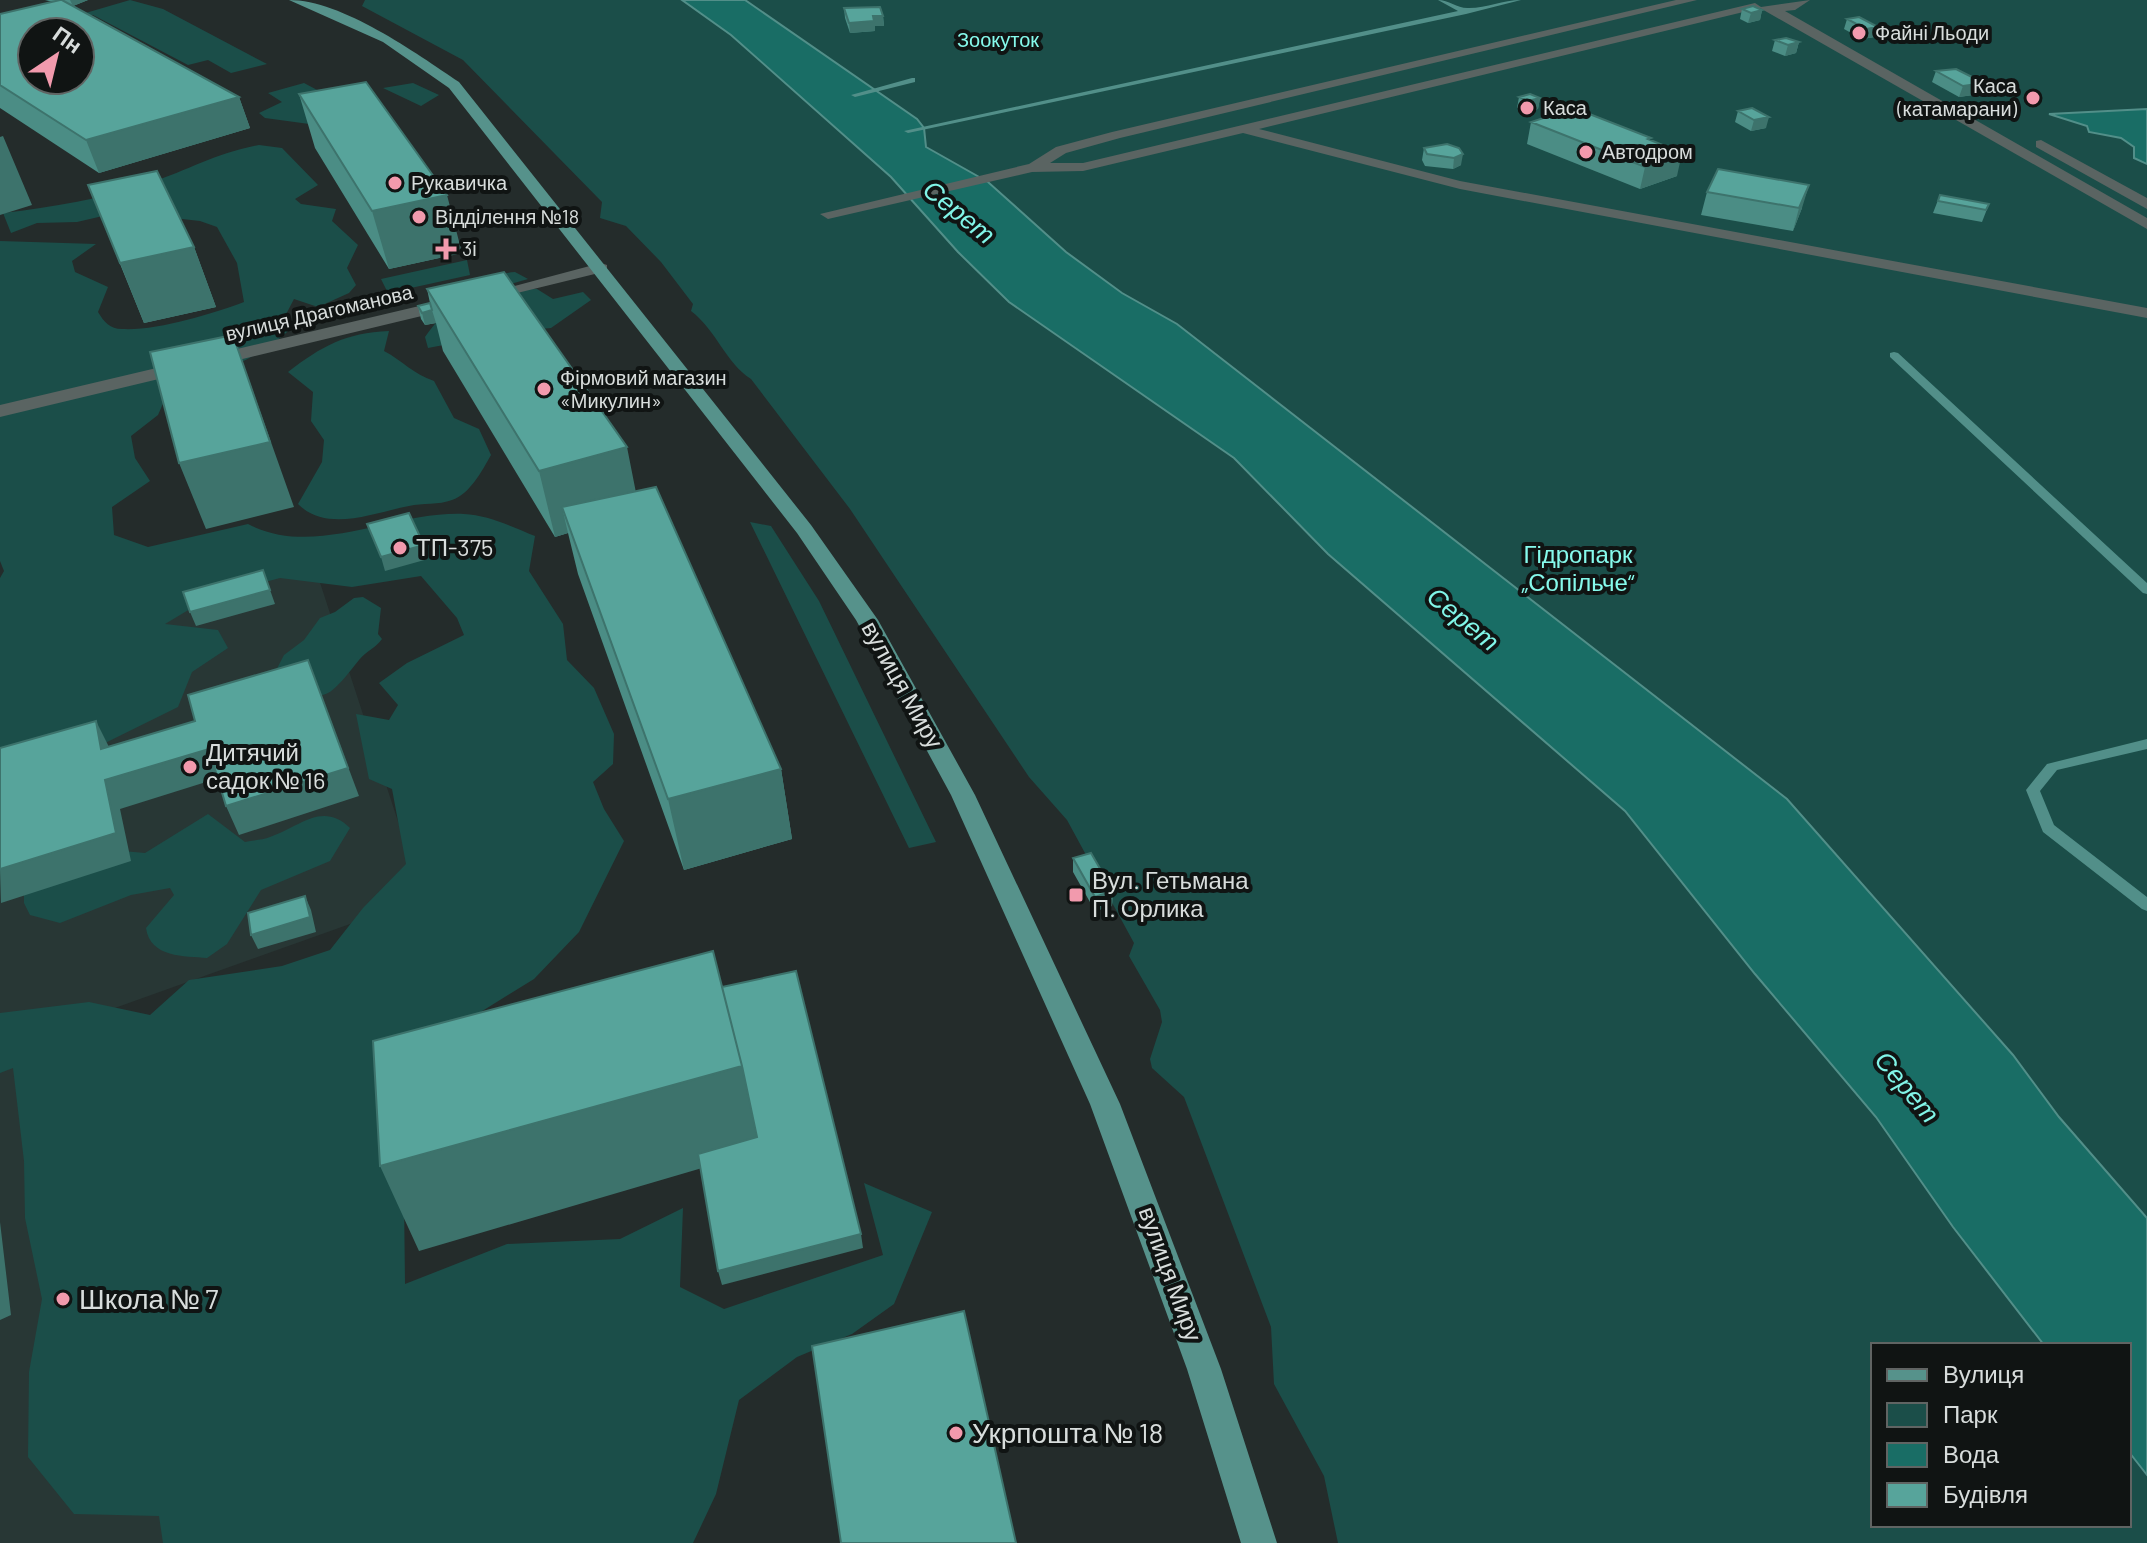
<svg xmlns="http://www.w3.org/2000/svg" width="2147" height="1543" font-family="Barlow,sans-serif">
	<style>
		.built { fill: #283735 }
		.green { fill: #1b4e49; fill-rule: evenodd }
		.water { fill: #196d65; stroke: #528f89; stroke-width: 2 }
		.lines { fill: none; stroke-linecap: round; stroke-linejoin: round }
		.stream { fill: #528f89; fill-rule: evenodd }
		.minor { fill: #5a6462; fill-rule: evenodd }
		.major { fill: #56928b; fill-rule: evenodd }
		.wall { fill: #4b8d85 }
		.shaded-wall { fill: #3d736c }
		.building { fill: #57a49b; stroke: #3d736c; stroke-width: 2; fill-rule: evenodd }
		.poi-dot { fill: #f29aad; stroke: #101413; stroke-width: 3 }
		.labels { text-anchor: middle; stroke-width: 8; stroke-linejoin: round; paint-order: stroke }
		.far-poi-label { font-size: 20px; fill: #d8dddc; stroke: #101413; text-anchor: start }
		.far-park-label { font-size: 20px; fill: #86faec; stroke: #101413 }
		.far-street-label { font-size: 20px; fill: #d8dddc; stroke: #101413 }
		.poi-label { font-size: 24px; fill: #d8dddc; stroke: #101413; text-anchor: start }
		.park-label { font-size: 24px; fill: #86faec; stroke: #101413 }
		.street-label { font-size: 24px; fill: #d8dddc; stroke: #101413 }
		.water-label { font-size: 26px; font-style: italic; fill: #81f5e8; stroke: #101413 }
		.near-poi-label { font-size: 28px; fill: #d8dddc; stroke: #101413; text-anchor: start }
	</style>
	<rect width="100%" height="100%" fill="#242c2b"/>
	<path class="built" d="M310,552L423,898L0,1049V637Z
		M82,1031L165,1543H0V1060Z"/>
	<path class="green" d="M130,0L163,9L267,64L231,73L208,60L188,65L93,15L0,38Z
		M365,0H2147V1543H1338L1324,1476L1274,1384L1271,1327L1184,1097L1152,1068L1150,1059L1162,1022L1160,1010L1129,956L1134,943L1067,820L1029,777L850,509L751,379C725,362 717,331 691,311L693,304L661,262L626,226L600,218L602,202L463,60L362,6ZM1873,1345H2129V1525H1873Z
		M304,83L340,102L324,126L265,118L259,113L282,102L268,93Z
		M413,83L439,95L421,106L383,88Z
		M259,145L282,148L318,185L295,199L301,204L336,209L332,221L358,245L347,268L356,285L349,293L318,307L294,299L282,322H297C264,359 213,374 168,392L158,415L131,436L135,458L150,481L112,507L114,535L148,547L248,524C315,559 393,511 464,514C488,515 513,527 535,536L529,571L563,624L567,660L594,688L614,734L613,764L593,782L604,809L624,841L579,932L534,979L471,1018L404,1198L405,1284L507,1244L620,1239L683,1208L680,1287L724,1309L883,1255L864,1183L932,1212L894,1304L852,1334L797,1357L739,1400L716,1494L693,1543H163L159,1516L74,1514L28,1457L29,1372L42,1299L25,1218L24,1161L13,1068L0,1073V1013L89,1002L150,1015L189,980L282,966L330,950L363,908L406,864L392,789L369,779L356,714L389,720L398,705L379,683L407,663L464,635L457,618L421,576L352,587L280,578L210,597L165,624L218,630L228,648L192,672L178,707L97,747L0,754V578L4,571L0,561V241L96,244L72,261L75,272L108,287L98,312C104,322 110,329 122,329C156,331 212,314 244,302L237,263L217,227L200,221L120,212L77,222L37,223L11,233L3,213C53,207 102,199 149,183C189,170 216,153 259,145Z
		M467,260L470,275L388,293L381,279Z
		M515,272L528,279L504,286L537,289L553,299L583,292L591,300L551,328L517,331L428,348L425,337C447,307 476,275 515,272Z
		M389,331L384,351C403,361 413,374 434,381L454,418L479,429L491,455C482,471 470,494 452,500C439,505 422,503 409,506C373,513 327,533 298,504L322,462L324,440L311,421L313,392L288,372C322,346 345,333 389,331Z
		M750,522L771,526L819,601L936,842L909,848Z
		M363,597L381,608L378,634L382,639C376,648 366,651 359,660C321,708 327,698 269,684L284,655L304,640L320,618L335,612L354,598Z
		M208,814L245,842C253,840 263,840 270,837C300,827 322,801 350,828L330,861L261,890L227,944L207,958C185,956 150,958 146,928L174,895L170,888L131,895L60,923L30,915L24,903V888L123,851L145,853Z"/>
	<path class="water" d="M682,0H745L917,119L924,128L926,147L988,182L1066,252L1122,293L1177,324L1787,799L2013,1055L2059,1117L2147,1218V1475L2129,1452V1345H2044L1953,1227L1876,1117L1755,974L1625,811L1328,554L1234,458L1009,302L958,252L891,177L731,35Z
		M2147,109V164L2134,158V147L2121,138L2089,132L2087,126L2049,114Z"/>
	<g class="lines">
		<path class="stream" d="M1438,0C1449,0 1458,9 1469,8C1487,8 1503,0 1521,0L1466,14L908,133L904,131L1458,11Z
			M912,78H915V82L855,97L851,95Z
			M1894,352L1898,353L2147,583V594L2143,593L1890,357V353Z
			M2147,739V749L2057,770L2040,791L2054,825L2147,897V911L2142,909L2043,832L2026,790L2047,764Z"/>
		<path class="minor" d="M1676,0H1697L1120,138L1066,153L1050,163H1083L1755,3L1761,7L1810,0L1795,10L1785,11L2147,218V229L1760,8L1259,129L1460,181L2147,308V318L1460,189L1243,133L1083,171L1032,172L828,219L820,214L1029,164L1056,147L1112,132Z
			M2041,140L2147,198V209L2036,147V141Z
			M601,263L607,265V271L485,301L477,296Z
			M449,299L457,304L455,308L0,417V405Z"/>
		<path class="major" d="M289,0C342,0 416,53 459,82L811,525L878,620L975,795L1120,1104L1221,1369L1277,1543H1241L1187,1369L1090,1104L951,795L856,620L797,533L449,88L383,42Z"/>
	</g>
	<path class="wall" d="M45,0H88L73,6L239,97L250,128L99,173L0,108V14L53,2Z
		M844,8L883,16L884,26H875V31L850,33L845,18Z
		M1742,9L1762,10L1760,20L1748,23L1740,19Z
		M1847,19L1878,27L1875,37L1862,39L1844,29Z
		M1775,40L1799,42L1796,53L1785,56L1772,51Z
		M1936,71L1984,83L1980,94L1959,97L1932,82Z
		M299,94L462,253L389,269L315,148Z
		M1519,97L1540,98L1538,109L1526,112L1517,108Z
		M1752,108L1766,128L1751,131L1735,122L1738,111Z
		M1531,122L1650,141L1677,176L1640,189L1527,144Z
		M1447,144L1461,165L1453,169L1425,166L1422,160L1424,148Z
		M88,185L194,247L216,307L144,323Z
		M1707,192L1802,208L1793,231L1701,215Z
		M1940,195L1989,204L1982,222L1933,213Z
		M427,289L636,492L781,769L792,839L684,870L578,574L568,533L555,537L443,351L436,323L425,325L421,319L418,306L430,303Z
		M1073,858L1113,891L1112,906L1095,911L1073,872Z"/>
	<path class="shaded-wall" d="M70,0H88L73,6Z
		M1762,10L1760,20L1748,23L1751,13Z
		M873,16H883L884,26H875V31L850,33L849,23Z
		M1878,27L1875,37L1862,39L1866,29Z
		M1799,42L1796,53L1785,56L1788,45Z
		M1984,83L1980,94L1959,97L1963,86Z
		M239,97L250,128L99,173L86,140Z
		M1540,98L1538,109L1526,112L1528,101Z
		M1769,117L1766,128L1751,131L1754,120Z
		M3,136L32,205L0,215V137Z
		M1682,153L1677,176L1640,189L1645,167Z
		M1463,154L1461,165L1453,169L1454,158Z
		M1809,185L1802,208L1793,231L1799,208Z
		M447,195L462,253L389,269L372,211Z
		M194,247L216,307L144,323L120,263Z
		M432,310L436,323L425,325L422,313Z
		M233,335L294,507L206,529L179,463Z
		M627,447L640,513L562,507L568,533L555,537L539,471Z
		M424,545L428,559L385,571L381,557Z
		M263,570L275,604L196,626L190,612Z
		M308,660L359,796L239,835L226,806Z
		M96,721L110,749H101Z
		M209,749L222,777L120,809L131,861L1,903L0,869L105,780Z
		M781,769L792,839L684,870L668,799Z
		M1113,891L1112,906L1095,911V897Z
		M305,896L311,910L316,932L258,949L251,935Z
		M742,1066L760,1151L419,1251L380,1166Z
		M0,1222L11,1315L0,1320Z
		M861,1234L863,1248L722,1285L718,1271Z"/>
	<path class="building" d="M60,0H62L239,97L86,140L0,85V14ZM32,32H80V80H32Z
		M1753,6L1762,10L1751,13L1742,9Z
		M880,7L883,16H873L874,21L849,23L844,8Z
		M1859,17L1878,27L1866,29L1847,19Z
		M1786,38L1799,42L1788,45L1775,40Z
		M1956,69L1984,83L1963,86L1936,71Z
		M366,82L447,195L372,211L299,94Z
		M1530,94L1540,98L1528,101L1519,97Z
		M1574,108L1651,138L1648,139L1682,153L1645,167L1531,122Z
		M1752,108L1769,117L1754,120L1738,111Z
		M1447,144L1459,148L1463,154L1454,158L1427,154L1424,148Z
		M1718,169L1809,185L1799,208L1707,192Z
		M157,171L194,247L120,263L88,185Z
		M1940,195L1989,204L1986,210L1938,201Z
		M504,272L627,447L539,471L427,289Z
		M430,303L432,310L422,313L418,306Z
		M233,335L270,442L179,463L150,352Z
		M656,487L781,769L668,799L562,507Z
		M409,513L424,545L381,557L367,524Z
		M263,570L270,590L190,612L183,592Z
		M308,660L348,768L226,806L209,749L105,780L116,833L0,869V748L96,721L101,749L195,721L188,695Z
		M1091,853L1113,891L1095,897L1073,858Z
		M305,896L310,917L251,935L248,913Z
		M713,951L742,1066L380,1166L373,1041Z
		M796,971L861,1234L718,1271L698,1154L757,1137L742,1066L722,987Z
		M964,1311L1016,1543H841L812,1346Z"/>
	<g class="poi-dot">
		<circle cx="1859" cy="33" r="8"/>
		<circle cx="2033" cy="98" r="8"/>
		<circle cx="1527" cy="108" r="8"/>
		<circle cx="1586" cy="152" r="8"/>
		<circle cx="395" cy="183" r="8"/>
		<circle cx="419" cy="217" r="8"/>
		<path d="M442 237h8v8h8v8h-8v8h-8v-8h-8v-8h8z"/>
		<circle cx="544" cy="389" r="8"/>
		<circle cx="400" cy="548" r="8"/>
		<circle cx="190" cy="767" r="8"/>
		<rect x="1068" y="887" width="16" height="16" rx="4"/>
		<circle cx="63" cy="1299" r="8"/>
		<circle cx="956" cy="1433" r="8"/>
	</g>
	<g class="labels">
		<g class="far-poi-label">
			<text x="1875" y="40">Файні Льоди</text>
			<text x="2017" y="93" text-anchor="end">Каса<tspan x="2017" dy="23">(катамарани)</tspan></text>
			<text x="1543" y="115">Каса</text>
			<text x="1602" y="159">Автодром</text>
			<text x="411" y="190">Рукавичка</text>
			<text x="435" y="224">Відділення №18</text>
			<text x="462" y="256">3і</text>
			<text x="560" y="385">Фірмовий магазин<tspan x="560" dy="23">«Микулин»</tspan></text>
		</g>
		<g class="far-park-label">
			<text x="998" y="47">Зоокуток</text>
		</g>
		<g class="far-street-label">
			<text transform="translate(319 313) rotate(-13)" y="7">вулиця Драгоманова</text>
		</g>
		<g class="poi-label">
			<text x="416" y="556">ТП-375</text>
			<text x="206" y="761">Дитячий<tspan x="206" dy="28">садок № 16</tspan></text>
			<text x="1092" y="889">Вул. Гетьмана<tspan x="1092" dy="28">П. Орлика</tspan></text>
		</g>
		<g class="park-label">
			<text x="1578" y="563">Гідропарк<tspan x="1578" dy="28">„Сопільче“</tspan></text>
		</g>
		<g class="street-label">
			<text transform="translate(902 685) rotate(61)" y="8">вулиця Миру</text>
			<text transform="translate(1170 1274) rotate(70)" y="8">вулиця Миру</text>
		</g>
		<g class="water-label">
			<text transform="translate(959 212) rotate(39)" y="9">Серет</text>
			<text transform="translate(1463 619) rotate(39)" y="9">Серет</text>
			<text transform="translate(1907 1087) rotate(50)" y="9">Серет</text>
		</g>
		<g class="near-poi-label">
			<text x="79" y="1309">Школа № 7</text>
			<text x="972" y="1443">Укрпошта № 18</text>
		</g>
	</g>
	<rect x="1871" y="1343" width="260" height="184" fill="#101413" stroke="#606463" stroke-width="2"/>
	<rect x="1887" y="1369" width="40" height="12" fill="#56928b" stroke="#606463" stroke-width="2"/>
	<text x="1943" y="1383" font-size="24" fill="#d8dddc">Вулиця</text>
	<rect x="1887" y="1403" width="40" height="24" fill="#1b4e49" stroke="#606463" stroke-width="2"/>
	<text x="1943" y="1423" font-size="24" fill="#d8dddc">Парк</text>
	<rect x="1887" y="1443" width="40" height="24" fill="#196d65" stroke="#606463" stroke-width="2"/>
	<text x="1943" y="1463" font-size="24" fill="#d8dddc">Вода</text>
	<rect x="1887" y="1483" width="40" height="24" fill="#57a49b" stroke="#606463" stroke-width="2"/>
	<text x="1943" y="1503" font-size="24" fill="#d8dddc">Будівля</text>
	<g transform="translate(56 56) rotate(35)"><circle r="38" fill="#101413" stroke="#606463" stroke-width="2"/>
	<path d="M0-6L14 30L0 20L-14 30Z" fill="#f29aad"/>
	<text y="-12" font-size="22" font-weight="bold" text-anchor="middle" fill="#d8dddc">Пн</text>
	</g>
</svg>
